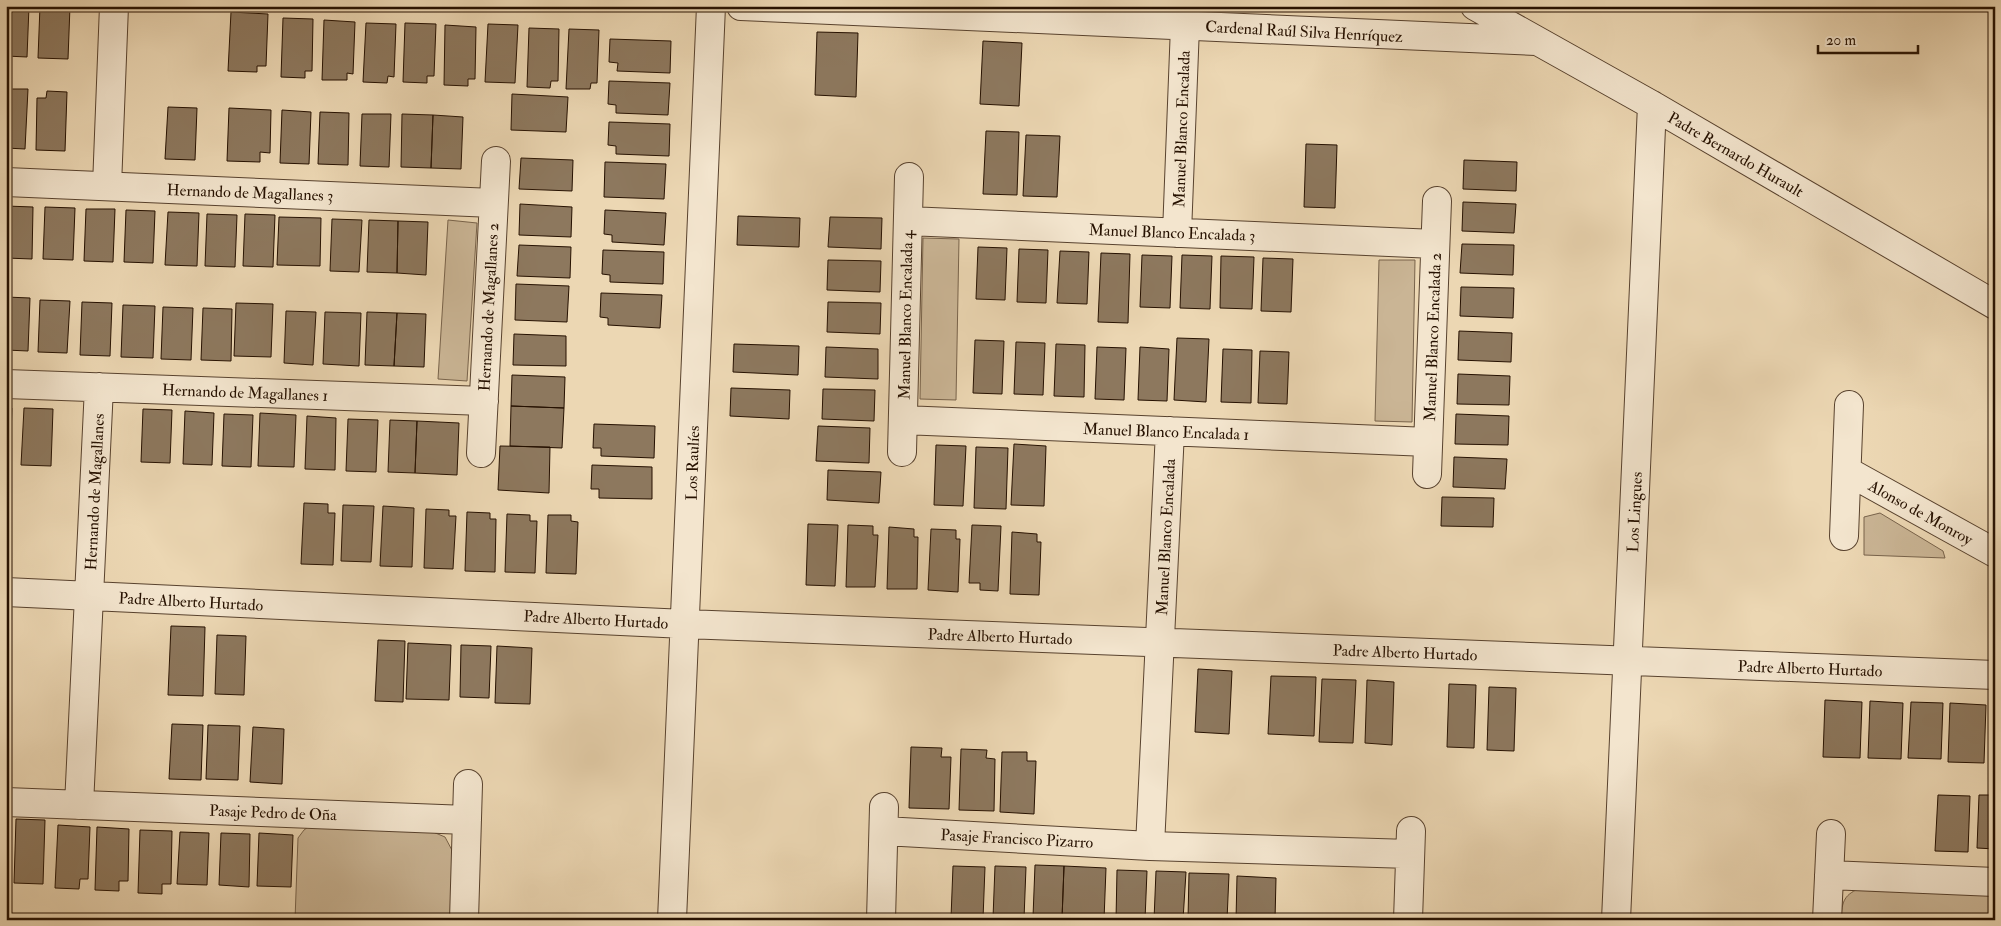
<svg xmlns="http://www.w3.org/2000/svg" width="2001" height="926" font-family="'IM FELL Double Pica',serif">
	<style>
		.green { fill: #cab595; stroke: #78634b }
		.building { fill: #8d785e; stroke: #261101 }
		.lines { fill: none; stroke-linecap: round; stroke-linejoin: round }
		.minor-casing { stroke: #58422e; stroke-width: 30 }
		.minor { stroke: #f3e5ce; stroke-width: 28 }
		.labels { text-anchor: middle; stroke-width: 5; stroke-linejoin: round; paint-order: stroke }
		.street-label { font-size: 16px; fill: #261101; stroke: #f3e5ce }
	</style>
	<rect width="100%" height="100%" fill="#ecd7b3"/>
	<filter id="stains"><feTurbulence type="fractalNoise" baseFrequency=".004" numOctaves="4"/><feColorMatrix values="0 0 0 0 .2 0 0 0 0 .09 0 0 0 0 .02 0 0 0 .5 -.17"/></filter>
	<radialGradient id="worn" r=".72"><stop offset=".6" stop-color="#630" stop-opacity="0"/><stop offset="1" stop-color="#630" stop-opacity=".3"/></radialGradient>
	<path class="green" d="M448,220L477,223L467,381L438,379Z
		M923,238L959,239L956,400L920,399Z
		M1379,260H1415L1412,422L1375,421Z
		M1880,513L1943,551L1945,558L1864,555V517Z
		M312,824L426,829L445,837L454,854L452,920H295L298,838L304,830Z
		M1862,887L1993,894V920H1841C1842,900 1844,895 1862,887Z"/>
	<path class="building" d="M6,6H29L27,57L6,56Z
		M40,6H70L68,59L38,58Z
		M231,12L268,14L266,66H257V72L228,71Z
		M283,18L313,19L312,71H305V78L281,77Z
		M324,20L355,22L353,74L347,73V80H322Z
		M366,23L396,24L394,77L388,76L387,83L363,82Z
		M405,23L436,24L434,76H427V83L403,82Z
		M488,24L518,25L515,83L485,82Z
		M445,25L476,27L475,79H468V86L444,85Z
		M529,28L559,29L558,81H551L550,88L527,87Z
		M569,29L599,30L597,83H591L590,89H566Z
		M817,32L858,33L856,97L815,95Z
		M610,39L671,41L670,73L617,71L618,63L609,62Z
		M983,41L1022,43L1019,106L980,104Z
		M609,81L670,83L668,115L616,113V105L608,104Z
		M6,89H28L25,149L6,148Z
		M47,91L67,92L65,151L36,150L37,98H46Z
		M512,94L568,97L566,132L511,130Z
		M168,107L197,108L195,160L165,159Z
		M229,108L271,110L270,153L260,152V162L227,161Z
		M282,110L311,112L309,164L280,163Z
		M320,112L349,113L348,165L318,164Z
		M362,114H391L389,167L360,166Z
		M402,114L433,115L431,168L401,167Z
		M433,115L463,117L461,169L431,168Z
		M609,122L670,124L669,156L616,154V146L608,145Z
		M986,131L1019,132L1017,195L983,194Z
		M1026,135L1060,136L1057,197L1023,196Z
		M1306,144L1337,145L1335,208L1304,207Z
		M521,158L573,160L572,191L519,189Z
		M1464,160L1517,162L1516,191L1463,189Z
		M605,162L666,164L664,199L604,197Z
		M1463,202L1516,204L1514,233L1462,231Z
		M520,204L572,207L571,237L519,235Z
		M6,206L33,207L32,259L6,258Z
		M45,207L75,208L73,260L43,259Z
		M86,209H115L113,262L84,261Z
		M126,210L155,211L153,263L124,262Z
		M605,210L666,213L664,245L612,242V235L604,234Z
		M168,212L199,213L197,266L165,265Z
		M207,214L237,215L235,267L205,266Z
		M245,214L275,215L273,267L243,266Z
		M738,216L800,218L799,247L737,245Z
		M279,217L321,218L320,266L277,265Z
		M830,217L882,218L881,249L828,247Z
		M332,219L362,220L359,272L330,271Z
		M369,220L398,221L397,273L367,272Z
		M398,221L428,222L426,275L397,273Z
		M1462,244L1514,245L1513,275L1460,273Z
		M519,245L571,247L570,278L517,276Z
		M978,247L1007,248L1005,300L976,299Z
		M1019,249L1048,250L1046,303L1017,302Z
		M603,250L664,252L663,284L610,282V275L602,274Z
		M1060,251L1089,252L1087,304L1057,303Z
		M1101,253L1130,254L1128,323L1098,322Z
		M1142,255L1172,256L1170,308L1140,307Z
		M1182,255L1212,256L1210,309L1180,308Z
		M1221,256L1254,257L1252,309L1220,308Z
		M1263,258L1293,259L1291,312L1261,311Z
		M828,260L881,261L880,292L827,290Z
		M516,284L569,286L567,322L515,320Z
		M1461,287L1514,288L1513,318L1460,316Z
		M601,293L662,295L660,328L608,325V318L600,317Z
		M6,297L30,298L28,351L6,350Z
		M40,300L70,301L67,353L38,352Z
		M82,302L112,303L110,356L80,355Z
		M828,302L881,303L880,334L827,332Z
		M236,303L273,304L271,357L234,356Z
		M123,305L155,306L153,358L121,357Z
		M163,307L193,308L191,360L161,359Z
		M203,308L232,309L231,361L201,360Z
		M286,311L316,312L313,365L284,363Z
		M325,312L361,313L359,366L323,364Z
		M367,312L397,313L394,366L365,365Z
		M397,313L426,314L424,367L394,366Z
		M1459,331L1512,333L1511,362L1458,360Z
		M514,334L566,336V366L513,365Z
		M1177,338L1209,339L1206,402L1174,400Z
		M975,340L1004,341L1002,394L973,393Z
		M1016,342L1045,343L1043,395L1014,394Z
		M734,344L799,346L798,375L733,372Z
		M1056,344L1085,345L1084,397L1054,396Z
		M826,347L878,349V379L825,377Z
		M1097,347L1126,348L1124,400L1095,399Z
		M1140,347L1169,349L1167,401L1138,400Z
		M1223,349L1252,350L1251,403L1221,402Z
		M1260,351L1289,352L1287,404L1258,403Z
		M1458,374L1510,376L1509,405L1457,404Z
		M512,375L565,377L564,408L511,406Z
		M731,388L790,390L789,419L730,416Z
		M823,389L875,390L874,421L822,419Z
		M511,406L564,408L562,448L510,446Z
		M6,408H12L10,461H6Z
		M24,408L53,409L51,466L21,465Z
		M143,409L172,410L170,463L141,462Z
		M185,411L214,413L212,465L183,464Z
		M260,413L296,415L294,467L258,466Z
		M224,414L253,415L251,467L222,466Z
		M1456,414L1509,416L1508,445L1455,444Z
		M307,416L336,418L335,470L305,469Z
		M348,419L378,420L376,472L346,471Z
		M390,420L417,421L415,473L388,472Z
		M417,421L459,423L457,475L415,473Z
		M594,424L655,426L654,458L601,456V448H593Z
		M818,426L870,428L869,463L816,461Z
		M1014,444L1046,446L1044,506L1011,505Z
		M936,445L966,446L963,506L934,505Z
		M500,446L550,447L549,493L498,490Z
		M976,447L1008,448L1006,509L974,508Z
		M1454,457L1507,459L1505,489L1453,487Z
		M592,465L652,467V499L599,498V489H591Z
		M828,470L881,472L879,503L827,500Z
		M1442,497L1494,498L1493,527L1441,526Z
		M304,503L328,504V513H335L333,565L301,564Z
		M343,505L374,506L371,562L341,561Z
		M383,506L414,508L412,567L380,566Z
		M426,509L449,510V516H456L453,569L424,568Z
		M467,512L490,513V519H496L495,572L465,571Z
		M507,514L530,515V521H537L535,573L505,572Z
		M548,515H571V521L578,522L576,574L546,573Z
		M808,524L838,525L835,586L806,585Z
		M848,525L873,526V535H878L875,587H846Z
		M972,525L1001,526L998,591L980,590V583H969Z
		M889,527L914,529V537H918L917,589H887Z
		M931,529L956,530V539H960L958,592L928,590Z
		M1012,532L1037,534V542H1041L1039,595L1010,594Z
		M171,626L205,627L203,696L168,695Z
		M217,635L246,636L244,695L215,694Z
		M378,640L405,641L403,702L375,701Z
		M408,643L451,645L449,700L406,699Z
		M461,645L491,646L489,698L460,697Z
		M497,646L532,648L530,704L495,703Z
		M1198,669L1232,671L1229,734L1195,732Z
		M1271,676L1316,677L1314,736L1268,734Z
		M1322,679L1356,680L1353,743L1319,742Z
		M1367,680L1394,682L1392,745L1365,743Z
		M1449,684L1476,685L1474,748L1447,747Z
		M1489,687L1516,688L1514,751L1487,750Z
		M1825,700L1862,702L1860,758L1823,757Z
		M1870,701L1903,703L1901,759L1868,758Z
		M1911,702L1943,703L1941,759L1908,758Z
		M1950,703L1986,705L1984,763L1948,762Z
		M172,724L203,725L201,780L169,779Z
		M208,725L240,726L238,780L206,779Z
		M253,727L284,729L282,784L250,782Z
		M911,747L942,748L941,757H951L949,809L909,808Z
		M961,749L987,750L986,758L995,759L994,811L959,810Z
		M1002,752H1027V761H1036L1034,814L1000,812Z
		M1938,795L1970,796L1968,852L1935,851Z
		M1979,795H1995V849L1977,848Z
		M16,819L45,820L43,884L14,883Z
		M6,825H10L8,877L6,876Z
		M58,825L90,827L88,879H80L79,889L55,888Z
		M97,827L129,829L128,881H119V891L95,890Z
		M140,830L172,831L171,884H162V894L138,893Z
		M180,832L209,833L207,885L177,884Z
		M221,833L250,834L249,887L219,885Z
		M259,833L293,835L291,887L257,886Z
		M1035,865L1064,866L1062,919L1033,917Z
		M953,866L985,867L983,919L951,918Z
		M995,866L1026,867L1024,919L993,918Z
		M1064,866L1106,868L1104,920L1062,919Z
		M1117,870L1147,871L1145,920H1116Z
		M1156,871L1186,872L1183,920H1154Z
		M1189,873L1229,874L1227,920H1188Z
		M1237,876L1276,878L1275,920H1236Z
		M14,915L43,916V920H14Z"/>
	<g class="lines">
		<g class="minor-casing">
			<path id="minor" d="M741,6L1536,41
				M1475,6L1652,105L1995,305
				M6,182L493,203
				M107,186L114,6
				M908,221L1435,244
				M1177,233L1185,26
				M6,384L484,401
				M903,420L1428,442
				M902,452L909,177
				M481,453L496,161
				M1847,471L1995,553
				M1427,474L1437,201
				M1844,536L1849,405
				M6,592L685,624L1995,675
				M6,802L467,820
				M79,805L99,387
				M884,831L1150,846L1410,854
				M1150,846L1170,431
				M1829,875L1995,882
				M464,920L468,784
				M672,920L711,6
				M881,920L884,807
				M1408,920L1411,831
				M1616,920L1652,105
				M1827,920L1831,834"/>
		</g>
		<use href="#minor" class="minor"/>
	</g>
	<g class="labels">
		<g class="street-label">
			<text transform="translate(1304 31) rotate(3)" y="6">Cardenal Raúl Silva Henríquez</text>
			<text transform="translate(1181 129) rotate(-88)" y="6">Manuel Blanco Encalada</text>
			<text transform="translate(1736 154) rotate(30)" y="6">Padre Bernardo Hurault</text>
			<text transform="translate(250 192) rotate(2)" y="6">Hernando de Magallanes 3</text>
			<text transform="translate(1172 232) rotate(2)" y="6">Manuel Blanco Encalada 3</text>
			<text transform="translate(488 307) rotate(-87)" y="6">Hernando de Magallanes 2</text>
			<text transform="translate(905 315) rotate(-89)" y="6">Manuel Blanco Encalada 4</text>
			<text transform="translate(1432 337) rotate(-88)" y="6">Manuel Blanco Encalada 2</text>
			<text transform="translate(245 392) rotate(2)" y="6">Hernando de Magallanes 1</text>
			<text transform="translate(1166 431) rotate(2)" y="6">Manuel Blanco Encalada 1</text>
			<text transform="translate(692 463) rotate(-88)" y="6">Los Raulíes</text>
			<text transform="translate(94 492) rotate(-87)" y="6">Hernando de Magallanes</text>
			<text transform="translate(1634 512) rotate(-87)" y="6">Los Lingues</text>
			<text transform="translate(1921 512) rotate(29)" y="6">Alonso de Monroy</text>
			<text transform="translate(1165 537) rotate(-87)" y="6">Manuel Blanco Encalada</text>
			<text transform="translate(191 601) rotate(3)" y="6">Padre Alberto Hurtado</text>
			<text transform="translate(596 619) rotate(3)" y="6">Padre Alberto Hurtado</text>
			<text transform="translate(1000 636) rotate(2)" y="6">Padre Alberto Hurtado</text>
			<text transform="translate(1405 652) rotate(2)" y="6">Padre Alberto Hurtado</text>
			<text transform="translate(1810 668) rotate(2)" y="6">Padre Alberto Hurtado</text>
			<text transform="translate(273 812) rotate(2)" y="6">Pasaje Pedro de Oña</text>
			<text transform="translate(1017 838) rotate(3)" y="6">Pasaje Francisco Pizarro</text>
		</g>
	</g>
	<rect width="2001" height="926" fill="none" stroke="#ecd7b3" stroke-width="25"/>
	<rect x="8" y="8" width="1986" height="911" fill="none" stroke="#261101" stroke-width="2.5"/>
	<rect x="12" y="12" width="1976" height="901" fill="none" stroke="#261101"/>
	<path d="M1818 45v8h100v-8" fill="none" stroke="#261101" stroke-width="2.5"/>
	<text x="1826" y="45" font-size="15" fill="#261101" stroke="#f3e5ce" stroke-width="4" paint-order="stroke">20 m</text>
	<rect width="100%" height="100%" filter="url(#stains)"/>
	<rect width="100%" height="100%" fill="url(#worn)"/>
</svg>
